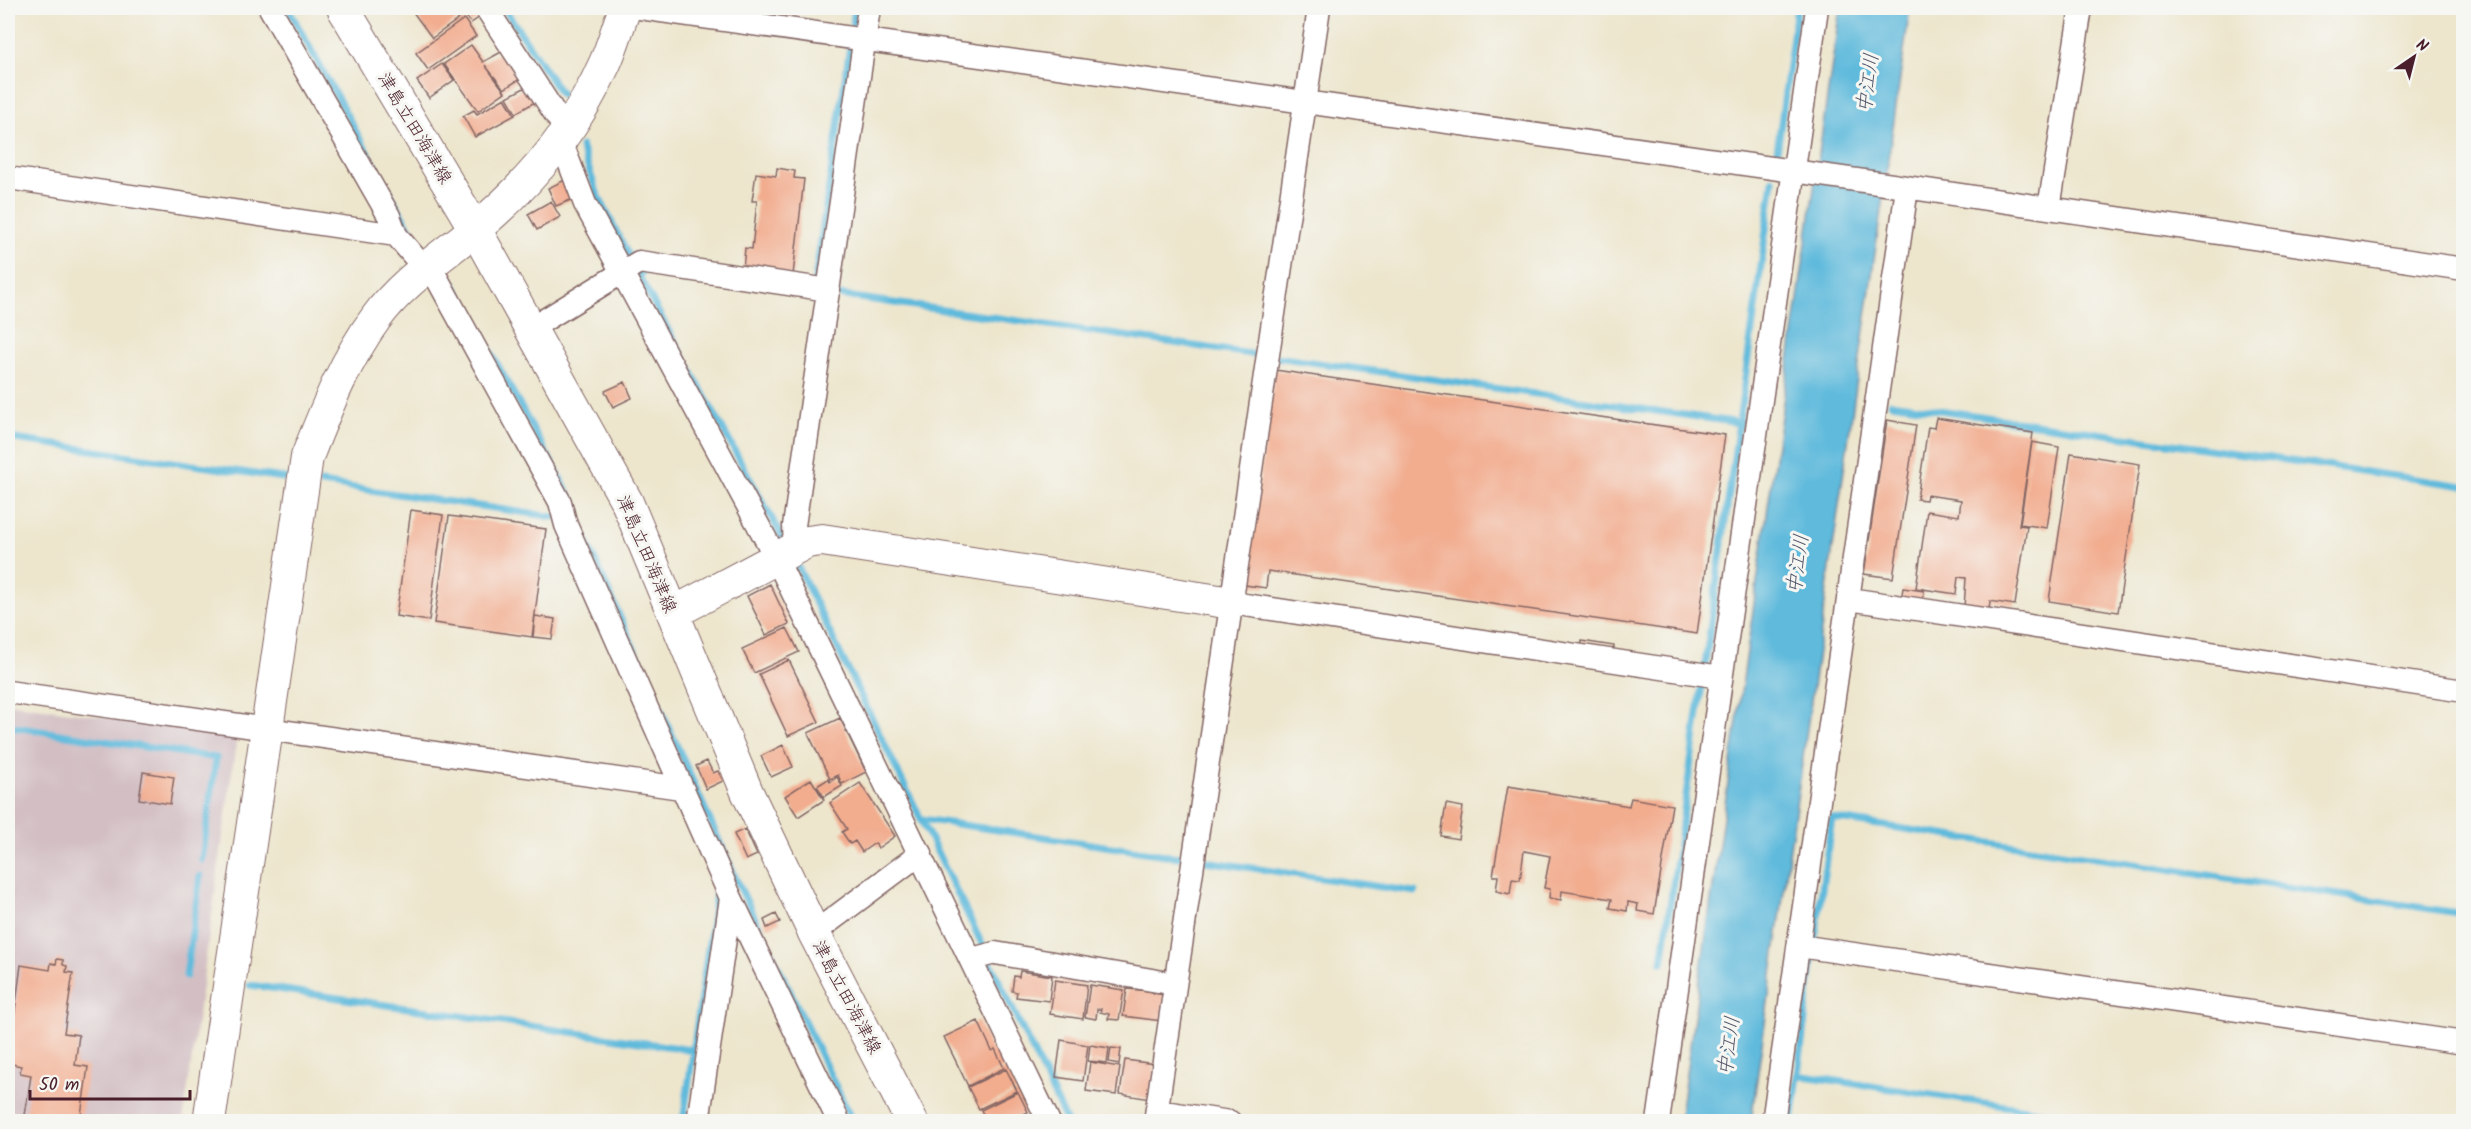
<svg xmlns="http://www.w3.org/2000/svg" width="2471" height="1129" font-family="Kalam,'Klee One',sans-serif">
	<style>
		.industrial { fill: #d2bec3 }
		.water { fill: #5ebadc; stroke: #546c84; stroke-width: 1.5 }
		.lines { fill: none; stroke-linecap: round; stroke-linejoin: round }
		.stream { stroke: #5ebadc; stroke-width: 7 }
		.building { fill: #f2ac8e }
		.street-casing { stroke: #836564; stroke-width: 25 }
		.secondary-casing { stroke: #836564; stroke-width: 34 }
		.street { stroke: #fff; stroke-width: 22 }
		.secondary { stroke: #fff; stroke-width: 32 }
		.labels { text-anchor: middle; stroke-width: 6; stroke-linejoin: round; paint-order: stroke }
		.street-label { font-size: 18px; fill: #4a1f2b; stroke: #f6f6f2 }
		.water-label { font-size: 20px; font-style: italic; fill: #515569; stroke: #f6f6f2 }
	</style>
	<rect width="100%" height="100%" fill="#f6f6f2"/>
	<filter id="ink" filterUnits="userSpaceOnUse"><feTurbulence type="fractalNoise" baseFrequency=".0167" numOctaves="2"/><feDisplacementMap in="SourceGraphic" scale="12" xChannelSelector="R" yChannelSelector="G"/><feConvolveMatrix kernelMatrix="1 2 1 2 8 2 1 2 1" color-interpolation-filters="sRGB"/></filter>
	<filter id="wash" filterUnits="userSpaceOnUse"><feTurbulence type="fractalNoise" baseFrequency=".008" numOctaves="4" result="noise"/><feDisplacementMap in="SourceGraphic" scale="24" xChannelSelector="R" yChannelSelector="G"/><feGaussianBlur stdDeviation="1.35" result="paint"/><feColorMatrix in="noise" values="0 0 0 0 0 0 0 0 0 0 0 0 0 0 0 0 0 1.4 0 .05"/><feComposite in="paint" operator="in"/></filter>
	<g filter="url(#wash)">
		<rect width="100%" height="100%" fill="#ede6cd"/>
		<path class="industrial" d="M8,703L237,736L183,1121L8,1122Z"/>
		<path class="water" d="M1840,8H1910L1751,1121L1679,1122Z"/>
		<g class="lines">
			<path class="stream" d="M288,8L415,239
				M504,8L561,94
				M853,24L855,8
				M581,146L597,193L629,257
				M1776,159L1797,8
				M644,270L638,275L782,537
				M451,280L573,502L577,520L735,877L853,1122
				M815,280L850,47
				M838,295L1258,355
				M1276,357L1740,423
				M1891,403L2464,486
				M8,438L290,479
				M321,483L554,517
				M796,563L982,944
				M1705,665L1773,180
				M8,726L216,758L202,860
				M922,819L1179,857
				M1205,861L1415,892
				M1815,938L1832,818L2464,914
				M1662,962L1702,685
				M991,964L1067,1122
				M186,976L200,876
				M250,985L693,1050
				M1797,1075L2112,1122
				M683,1122L716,894
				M1792,1122L1813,956"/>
		</g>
		<g id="blocks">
			<path class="building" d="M410,8H453L460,18L432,38Z
				M459,8H473L480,17L471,23L464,14L461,16L457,9Z
				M464,19L476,36L428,70L416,53Z
				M471,45L483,62L503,51L520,79L504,89L485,65L505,92L478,111L444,64Z
				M442,64L454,80L429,98L417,81Z
				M526,87L535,102L516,113L507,97Z
				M505,98L515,115L475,137L463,116L474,110L477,114Z
				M777,168L795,171L794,178L804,179L793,275L743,269L745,248L752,249L757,201H752L756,173L776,176Z
				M565,180L573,199L556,206L548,188Z
				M551,201L560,217L537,230L528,214Z
				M1275,370L1725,435L1697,634L1268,571L1266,588L1245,585Z
				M625,382L632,398L613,407L605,391Z
				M1936,418L2033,433L2019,525L2027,526L2015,605L1990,601L1989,612L1964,608L1966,578L1958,577L1956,594L1916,588L1927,511L1959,516L1961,500L1927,495L1926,500L1917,499L1928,427L1934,428Z
				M1887,420L1916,425L1893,578L1864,574Z
				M2032,442L2059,447L2047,528L2020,524Z
				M2071,453L2140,464L2118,612L2049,601Z
				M411,510L443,515L429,621L396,616Z
				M449,516L546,529L532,637L434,623Z
				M770,584L789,624L766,635L747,596Z
				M1903,588L1924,591L1922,603L1901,600Z
				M535,616L555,619L552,639L533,637Z
				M787,628L799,652L754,673L742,649Z
				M1582,641L1614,646L1613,652L1581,647Z
				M789,660L819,722L788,736L759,674Z
				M840,718L866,772L842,784L838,775L830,779L808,733Z
				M783,745L793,767L771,777L761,756Z
				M707,761L713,773L718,771L723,781L706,789L696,766Z
				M143,772L174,777L170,804L139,799Z
				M837,777L842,786L824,797L817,786L828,779L830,782Z
				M811,779L824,800L798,817L785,796Z
				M860,783L895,836L878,848L875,843L862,852L855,841L850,844L842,832L847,829L830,803Z
				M1508,786L1629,806L1631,798L1672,805L1654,914L1637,911L1638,904L1628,902L1627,911L1610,908L1612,899L1562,891L1561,900L1549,898L1550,889L1544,888L1550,856L1524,851L1520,880L1512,879L1510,894L1496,891L1498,876H1493Z
				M1446,804L1463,807L1458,839L1441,836Z
				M745,829L757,855L746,860L734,834Z
				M776,914L780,922L767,928L764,920Z
				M57,959L63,960V965L67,966L66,972L73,973L64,1033L79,1035L75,1065L88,1067L80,1122H24L31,1075L20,1073L21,1066L8,1063L21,965L50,970L51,963L56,964Z
				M1020,971L1052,976L1049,1001L1016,997L1017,992L1012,991L1014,976L1019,977Z
				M1055,980L1087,985L1083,1019L1050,1014Z
				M1090,985L1124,990L1119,1020L1108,1019L1109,1014L1100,1012L1101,1009H1097L1096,1019L1085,1017Z
				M1127,989L1152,991V993L1165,995L1162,1021L1123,1016Z
				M978,1021L992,1051L995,1049L1004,1068L968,1086L944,1037Z
				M1061,1040L1088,1045L1083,1081L1056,1077Z
				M1090,1045L1109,1048L1107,1063L1088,1061Z
				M1111,1048L1121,1049L1119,1064L1109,1062Z
				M1125,1060L1155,1064L1150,1099L1120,1094Z
				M1090,1062L1120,1067L1116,1095L1086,1091Z
				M1006,1069L1017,1091L979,1109L968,1087Z
				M1018,1092L1028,1112L1008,1122H987L981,1110Z"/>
		</g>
	</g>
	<g filter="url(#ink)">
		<use href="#blocks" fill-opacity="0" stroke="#836564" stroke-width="1.5"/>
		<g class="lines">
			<g class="street-casing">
				<path id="street" d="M270,8L389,216L396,235
					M486,8L567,132
					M640,8L1892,185L2464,269
					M561,141L585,204L776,558L1049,1122
					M8,178L396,235L424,268
					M2049,208L2081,8
					M429,264L560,502L566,525L731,898L839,1122
					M530,329L639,262L829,290
					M795,549L794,526L869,8
					M1849,599L2464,691
					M1232,603L1721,677
					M8,692L681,788
					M814,933L921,853
					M1799,946L2464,1043
					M972,959L995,953L1175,984
					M1157,1111L1230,1122
					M698,1122L731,898
					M1155,1122L1319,8
					M1658,1122L1817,8
					M1773,1122L1907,188"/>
			</g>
			<g class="secondary-casing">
				<path id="secondary" d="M343,8L475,229L627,502L747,792L814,933L912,1122
					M673,613L807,542L822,540L1232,603
					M209,1122L307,457C326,409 345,360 376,318C402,282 440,258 474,230C529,185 576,129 605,63C613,45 618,26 625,8"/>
			</g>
			<use href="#street" class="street"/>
			<use href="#secondary" class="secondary"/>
		</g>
	</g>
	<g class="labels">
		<g class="street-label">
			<text transform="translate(415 128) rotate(59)" y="6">津島立田海津線</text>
			<text transform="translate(647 554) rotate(67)" y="6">津島立田海津線</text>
			<text transform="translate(847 997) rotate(62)" y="6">津島立田海津線</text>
		</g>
		<g class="water-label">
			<text transform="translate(1867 83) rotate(-82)" y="7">中江川</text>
			<text transform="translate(1797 564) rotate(-82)" y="7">中江川</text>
			<text transform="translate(1728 1046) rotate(-82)" y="7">中江川</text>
		</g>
	</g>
	<rect width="2471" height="1129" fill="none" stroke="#f6f6f2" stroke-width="30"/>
	<g transform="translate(2414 57) rotate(35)" stroke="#f6f6f2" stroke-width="4.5" paint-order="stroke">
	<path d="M0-4.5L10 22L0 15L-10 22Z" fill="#4a1f2b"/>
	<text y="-9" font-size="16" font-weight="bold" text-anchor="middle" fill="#4a1f2b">N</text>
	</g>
	<path d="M30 1090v9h160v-9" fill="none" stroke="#4a1f2b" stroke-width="3"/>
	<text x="39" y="1090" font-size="18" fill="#4a1f2b" stroke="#f6f6f2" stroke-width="4.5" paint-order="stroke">50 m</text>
</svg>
